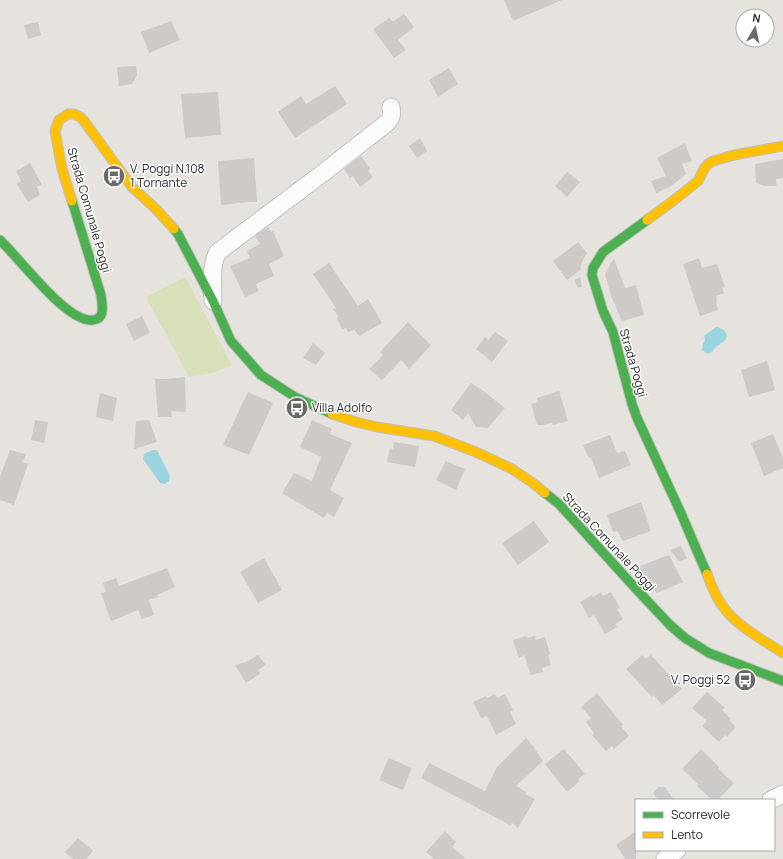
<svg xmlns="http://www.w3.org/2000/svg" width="783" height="859" font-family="Manrope,sans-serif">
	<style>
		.pitch { fill: #d7e0b9 }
		.water { fill: #9ad5df }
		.building { fill: #cdcac8 }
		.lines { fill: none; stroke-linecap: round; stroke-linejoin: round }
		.street-casing { stroke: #c0bfbf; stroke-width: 19 }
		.fast-casing { stroke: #c0bfbf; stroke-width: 11 }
		.slow-casing { stroke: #c0bfbf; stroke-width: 11 }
		.street { stroke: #fbfbfa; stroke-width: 17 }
		.fast { stroke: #4caf50; stroke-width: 9 }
		.slow { stroke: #ffc107; stroke-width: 9 }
		.labels { text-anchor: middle; stroke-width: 3; stroke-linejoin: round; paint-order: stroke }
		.poi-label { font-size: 12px; fill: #282828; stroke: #fff; text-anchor: start }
		.street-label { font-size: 12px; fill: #282828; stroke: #fff }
	</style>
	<rect width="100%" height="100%" fill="#e6e2de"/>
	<path class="pitch" d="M185,277L232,365L212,373L189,377L146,297Z"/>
	<path class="water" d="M716,327C724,328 731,335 723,342C721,344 717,345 715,348C712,351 712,352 708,354L702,350L703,344L705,340L704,336Z
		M153,450H157L170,476L169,481L165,484L160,483L143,459L144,454Z"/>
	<path class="building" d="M504,0H562L513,21Z
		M404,14L414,27L398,40L406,50L394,58L373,29L389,18L393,22Z
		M171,21L180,40L149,53L141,32Z
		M38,22L41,35L28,39L24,25Z
		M136,66L137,75L132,84L119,86L117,67Z
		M449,68L458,84L438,97L429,80Z
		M335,86L347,104L295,138L278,112L301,96L306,104Z
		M218,92L221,135L185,138L181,94Z
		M420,138L427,151L417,158L409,146Z
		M685,143L692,161L682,164L686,174L670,187L656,193L651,181L666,176L657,158Z
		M361,156L370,169L368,171L373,177L360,187L353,176L350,178L344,169Z
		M254,158L257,202H247L221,205L218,161Z
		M783,159V178L776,179L777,186H764L756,183L755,164Z
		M30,163L42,185L37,187L40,195L28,202L17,184L21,181L16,171Z
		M567,172L580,182L567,197L555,186Z
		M268,227L271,232L273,231L284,256L269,264L274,276L256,284L259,291L245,297L230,266L250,258L247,251L260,244L255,236Z
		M578,242L587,253L582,262L580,270L567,280L553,261Z
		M699,258L702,268L717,264L725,287L722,288L724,293L716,296L717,301L716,302L718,310L700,316L683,264Z
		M614,259L625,288L636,285L644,315L622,321L611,296L605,274L612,261Z
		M329,263L358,306L368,299L382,323L359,336L354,330L348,332L346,328L342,329L337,318L339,317L333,309L336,308L313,274Z
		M580,277L582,287L578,288L574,280Z
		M142,316L150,333L143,336L134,341L126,324Z
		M408,322L431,345L409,369L401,360L382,380L369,369L383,355L380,352Z
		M495,332L508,341L492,362L476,349L485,337L488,340Z
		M313,343L325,353L316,365L303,358Z
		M767,361L775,390L749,397L741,370Z
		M185,377L186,412L171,411L172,417H158L155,379H166Z
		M471,383L482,390L505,408L488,428L476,427L468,413L463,420L451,410Z
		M559,391L568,421L553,425L552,423L543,425H537L531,404L538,402L537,398Z
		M248,392L273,403L249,455L223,445Z
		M100,393L117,398L113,421L96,417Z
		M35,420L48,422L44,443L31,440Z
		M149,420L157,442L134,449L136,421Z
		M312,420L332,429L330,434L352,443L330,490L344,498L334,517L327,513L324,518L282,493L294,473L312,481L321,457L300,447Z
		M773,434L783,459V468L764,476L751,443Z
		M610,435L617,453L625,451L631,465L599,478L591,457L589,458L583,445Z
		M394,442L419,446L415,467L387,462L390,448L393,449Z
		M10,450L26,454L23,462L28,464L14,505L0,500V477Z
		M446,461L465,469L456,490L436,480Z
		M641,502L651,531L623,541L617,531L613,532L607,515Z
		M534,521L549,542L518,565L502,543Z
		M681,546L687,559L679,561L670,550Z
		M669,555L683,582L657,593L642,577L637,567Z
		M264,558L282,590L258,603L240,572Z
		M167,568L175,587L157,595L158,597L149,600L154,615L142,619L138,610L111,621L101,593L106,592L103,583L116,578L119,586Z
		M601,592L603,596L611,592L620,608L617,609L623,619L615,624L617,627L605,634L594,615L589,618L580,602L592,595L593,597Z
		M526,636L527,638L535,636L536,640L545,637L550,654L548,655L551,665L542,668L543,672L531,675L524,655L519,658L513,640Z
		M258,655L266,665L258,670L260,674L246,683L235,665L246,662Z
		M642,655L646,659L651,655L682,689L662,705L654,695L652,697L626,669Z
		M707,692L725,708L722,710L731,719L729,720L736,727L727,737L725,735L719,742L702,726L707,721L692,708Z
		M597,693L623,725L621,726L629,736L614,749L612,746L606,751L592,735L594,733L586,722L591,718L581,707Z
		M495,694L497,698L505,694L513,710L510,712L516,724L496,735L487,716L481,718L473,702L486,696L487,698Z
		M526,738L533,746L543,761L516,786L526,792L525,794L535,799L518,828L512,823L510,825L421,778L429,763L485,791L497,767Z
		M564,749L585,774L578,779L579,782L567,792L545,764Z
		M701,749L719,767L718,769L734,783L718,800H712L697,786L699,785L682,769Z
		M389,758L412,768L403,790L379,780Z
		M659,787H665L674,800H658L653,793Z
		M445,831L456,842L452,847L466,859H434L426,852Z
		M636,831V859H625L616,845Z
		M78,838L93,851L86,859H73L65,852Z"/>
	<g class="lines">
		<g class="street-casing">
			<path id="street" d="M213,301C213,286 210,265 218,252L323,173L388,122C392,117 392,113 391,107
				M771,800L783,794
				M665,859L677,850"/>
		</g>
		<g class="fast-casing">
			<path id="fast" d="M647,220L603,252L593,268L592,275L603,311L613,332L632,404L637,418L680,511L707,574
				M174,229L178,234L213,301L231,341L261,375L295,397L332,414
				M0,240C8,248 15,256 23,265C37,280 72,323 93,320C106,319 102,304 101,295L72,201
				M545,493L559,504L638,591L670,625L685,638L709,653L783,681"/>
		</g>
		<g class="slow-casing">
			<path id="slow" d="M72,201L62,169L55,131L59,120L68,114H74L80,117L84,121L132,187L156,209L174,229
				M647,220L673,201L698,181L704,169L708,164L713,161L734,155L783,146
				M332,414L356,422L377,427L434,436L476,452L512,469L533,483L545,493
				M707,574C710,582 713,590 717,597C730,623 760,638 783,653"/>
		</g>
		<use href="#street" class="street"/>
		<use href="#fast" class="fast"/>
		<use href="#slow" class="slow"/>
	</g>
	<defs>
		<g id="bus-disc" transform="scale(1.15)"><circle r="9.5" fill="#6a6968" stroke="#fff"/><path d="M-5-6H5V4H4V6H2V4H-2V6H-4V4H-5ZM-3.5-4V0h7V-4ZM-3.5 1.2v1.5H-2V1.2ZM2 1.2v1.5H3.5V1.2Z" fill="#fff"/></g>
	</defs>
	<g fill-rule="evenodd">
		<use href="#bus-disc" x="114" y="176"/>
		<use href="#bus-disc" x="297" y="408"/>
		<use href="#bus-disc" x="745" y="680"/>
	</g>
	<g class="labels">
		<g class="poi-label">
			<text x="130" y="173">V. Poggi N.108<tspan x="130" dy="14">1 Tornante</tspan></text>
			<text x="312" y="412">Villa Adolfo</text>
			<text x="730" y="684" text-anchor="end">V. Poggi 52</text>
		</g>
		<g class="street-label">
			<text transform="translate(89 210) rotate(74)" y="4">Strada Comunale Poggi</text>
			<text transform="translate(633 363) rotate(74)" y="4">Strada Poggi</text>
			<text transform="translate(609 542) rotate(47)" y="4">Strada Comunale Poggi</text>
		</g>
	</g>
	<rect x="635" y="799" width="140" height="52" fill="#ffffff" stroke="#a9a9a9"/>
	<rect x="643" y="812" width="20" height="6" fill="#4caf50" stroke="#a9a9a9"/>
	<text x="671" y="819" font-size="12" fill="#282828">Scorrevole</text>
	<rect x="643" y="832" width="20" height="6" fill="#ffc107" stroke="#a9a9a9"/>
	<text x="671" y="839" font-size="12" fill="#282828">Lento</text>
	<g transform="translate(755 28) rotate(9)"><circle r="19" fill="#ffffff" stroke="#a9a9a9"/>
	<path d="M0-3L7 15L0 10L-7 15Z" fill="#6a6968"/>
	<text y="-6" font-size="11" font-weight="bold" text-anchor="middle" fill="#282828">N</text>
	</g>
</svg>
